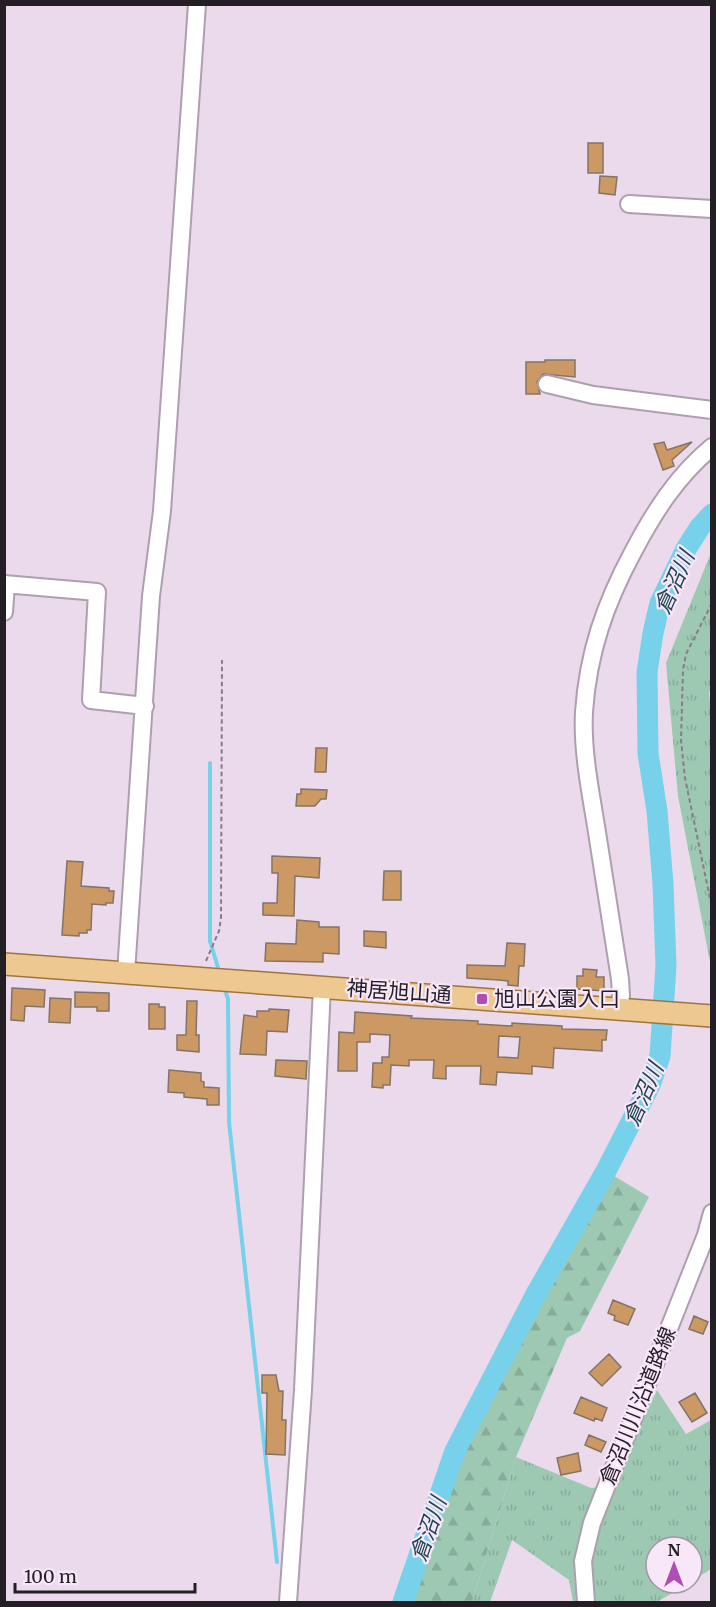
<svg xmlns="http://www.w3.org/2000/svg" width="716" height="1607" font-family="Merriweather,'Noto Sans JP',serif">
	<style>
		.grass { fill: url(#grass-tufts) }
		.forest { fill: url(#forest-firs) }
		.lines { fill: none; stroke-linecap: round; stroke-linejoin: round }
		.stream { stroke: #77d1eb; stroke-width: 4 }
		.river { stroke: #77d1eb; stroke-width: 21 }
		.building { fill: #cc9863; stroke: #847465; stroke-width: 1.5; fill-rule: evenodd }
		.minor-casing { stroke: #ae9faf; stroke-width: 20 }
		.major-casing { stroke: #a0743b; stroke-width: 24 }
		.path { stroke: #887c89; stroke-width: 2; stroke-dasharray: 4.5 3; stroke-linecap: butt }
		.minor { stroke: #fff; stroke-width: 16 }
		.major { stroke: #eec891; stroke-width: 21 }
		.poi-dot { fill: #ae4eb6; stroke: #f8e7f9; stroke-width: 2 }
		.labels { text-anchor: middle; stroke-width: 4.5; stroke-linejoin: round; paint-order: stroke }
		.street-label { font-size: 21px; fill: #241e25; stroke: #f8e7f9 }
		.poi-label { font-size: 21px; fill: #241e25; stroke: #f8e7f9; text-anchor: start }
		.water-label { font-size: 22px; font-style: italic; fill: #1d4651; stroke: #f8e7f9 }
	</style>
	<defs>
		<pattern id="grass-tufts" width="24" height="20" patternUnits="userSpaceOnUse" patternTransform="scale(1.5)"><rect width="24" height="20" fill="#9dc9b2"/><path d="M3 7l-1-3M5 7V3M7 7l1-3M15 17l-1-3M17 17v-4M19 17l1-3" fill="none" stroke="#87ac99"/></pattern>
		<pattern id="forest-firs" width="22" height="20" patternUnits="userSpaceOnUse" patternTransform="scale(1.5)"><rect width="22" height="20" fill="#9dc9b2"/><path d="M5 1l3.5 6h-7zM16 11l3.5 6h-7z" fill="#87ac99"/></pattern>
	</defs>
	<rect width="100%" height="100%" fill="#ebdaec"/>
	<path class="grass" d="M711,553L712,685L709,693L712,716L711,967L678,796L666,663Z
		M657,1390L686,1434L711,1420V1569L692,1581V1547H656V1583H689L657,1602H573L569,1580L512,1540L490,1602H472L516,1457L591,1488L613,1486Z"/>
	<path class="forest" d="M606,1171L649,1197L580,1331L567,1338L516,1457L472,1602H403L455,1451L536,1294Z"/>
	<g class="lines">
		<path class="stream" d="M210,763V941L219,971
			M224,987L228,999L229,1122L277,1562"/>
		<path class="river" d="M403,1602L455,1451L536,1294L606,1171L650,1085L660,1056L666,966L663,884L657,811L648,753L647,672L653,633L660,603L686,549L700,527L712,514"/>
	</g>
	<path class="building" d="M588,143H603V173H588Z
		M600,176L617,177L615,195L599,193Z
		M545,360H575V377L543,374L537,382L540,394H526V362H545Z
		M664,442L667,450L692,442L672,460L674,466L663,470L654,444Z
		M316,748H327L326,772H315Z
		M301,789L327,790L326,799H321L315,806H296L297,794H301Z
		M272,856L320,858L319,878L295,876L294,916L263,915V903H277L278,873H272Z
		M67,861L83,862L81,886L109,888V891H114L113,903H106V905L92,904L91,930H87V933H79V936L62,935Z
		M384,871H401V900H383Z
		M297,920L319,922V927H339V954L323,953V962L265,961L266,943L296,944Z
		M364,931L386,932V948L364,946Z
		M507,943L525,944L524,966H519L518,986L508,985V981L499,980L467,978V965L505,966Z
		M583,969L597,970L596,977H604V991L577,989V976H583Z
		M12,988L45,990L44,1007L25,1006L24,1021L11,1020Z
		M75,992L109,993V1011H97V1007H75Z
		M50,998L71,999L70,1023L49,1022Z
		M187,1001H197L196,1035H199V1052L177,1050V1035H186Z
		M149,1004H159V1007H165V1029H149Z
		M269,1009L289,1010L287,1032L267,1031L266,1055L240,1054L244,1015L257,1017V1011H269Z
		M355,1012L412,1016L411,1018L478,1021V1024L512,1026V1023L562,1026V1029L607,1030L606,1040H602V1051L554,1048L553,1068L532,1066V1074L497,1072L496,1085L480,1084L481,1066H446V1079L433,1078L434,1060H409V1066L391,1065L390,1085H383V1088L372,1087L373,1063H382V1057H389L390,1035L370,1034V1042H357V1071H338L339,1032L354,1033ZM499,1036L520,1037L518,1058L498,1057Z
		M276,1060L307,1061L306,1079L275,1076Z
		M169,1070L201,1073V1081L204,1082V1087L219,1088V1105H207V1099L184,1097V1093L168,1092Z
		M613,1300L635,1309L628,1325L614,1320L615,1316L608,1313Z
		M694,1316L708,1322L703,1334L689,1329Z
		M609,1354L621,1367L602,1386L589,1373Z
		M262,1375H276L279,1391H283L282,1420H286L285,1455L266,1454L267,1393H262Z
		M695,1393L707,1413L692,1422L679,1402Z
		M581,1397L607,1408L602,1421L595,1418L594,1421L574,1413Z
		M589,1435L606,1442L601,1452L585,1445Z
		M578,1453L581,1471L561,1475L557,1458Z"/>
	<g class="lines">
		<g class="minor-casing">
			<path id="minor" d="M629,204L712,209
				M547,384L593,395L712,410
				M4,584L97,592L91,700L145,706
				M4,612L6,584
				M126,973L151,596L162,511L197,4
				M618,1009L621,996L620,979C612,928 604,877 596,826C590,789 582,750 584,712C588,653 605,604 633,552C654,512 677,476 712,447
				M288,1602L303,1390L322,987
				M586,1602L583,1561L592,1523L706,1235L712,1213"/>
		</g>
		<g class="major-casing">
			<path id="major" d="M4,964L712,1016"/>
		</g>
		<path class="path" d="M712,603L686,654L683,670L681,740L685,778L712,908
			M206,961L219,931L221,918L222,660"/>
		<use href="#minor" class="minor"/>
		<use href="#major" class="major"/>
	</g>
	<rect class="poi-dot" x="476" y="993" width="12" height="12" rx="3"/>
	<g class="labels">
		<g class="street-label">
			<text transform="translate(399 992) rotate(4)" y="7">神居旭山通</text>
			<text transform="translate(638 1406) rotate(-68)" y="7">倉沼川川沿道路線</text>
		</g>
		<g class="poi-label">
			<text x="494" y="1006">旭山公園入口</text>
		</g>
		<g class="water-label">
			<text transform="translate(674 582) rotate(-66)" y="8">倉沼川</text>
			<text transform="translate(643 1094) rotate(-66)" y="8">倉沼川</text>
			<text transform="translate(428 1529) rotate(-71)" y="8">倉沼川</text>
		</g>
	</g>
	<rect width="716" height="1607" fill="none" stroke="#241e25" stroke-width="12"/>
	<g transform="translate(674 1565)"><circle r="28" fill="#f8e7f9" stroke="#a397a4" stroke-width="1.5"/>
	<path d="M0-4.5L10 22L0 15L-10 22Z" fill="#ae4eb6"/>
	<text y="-9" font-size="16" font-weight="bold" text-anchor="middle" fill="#241e25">N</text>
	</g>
	<path d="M15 1583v9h180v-9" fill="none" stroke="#241e25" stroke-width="3"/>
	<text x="24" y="1583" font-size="18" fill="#241e25" stroke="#f8e7f9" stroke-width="4.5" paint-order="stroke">100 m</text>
</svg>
